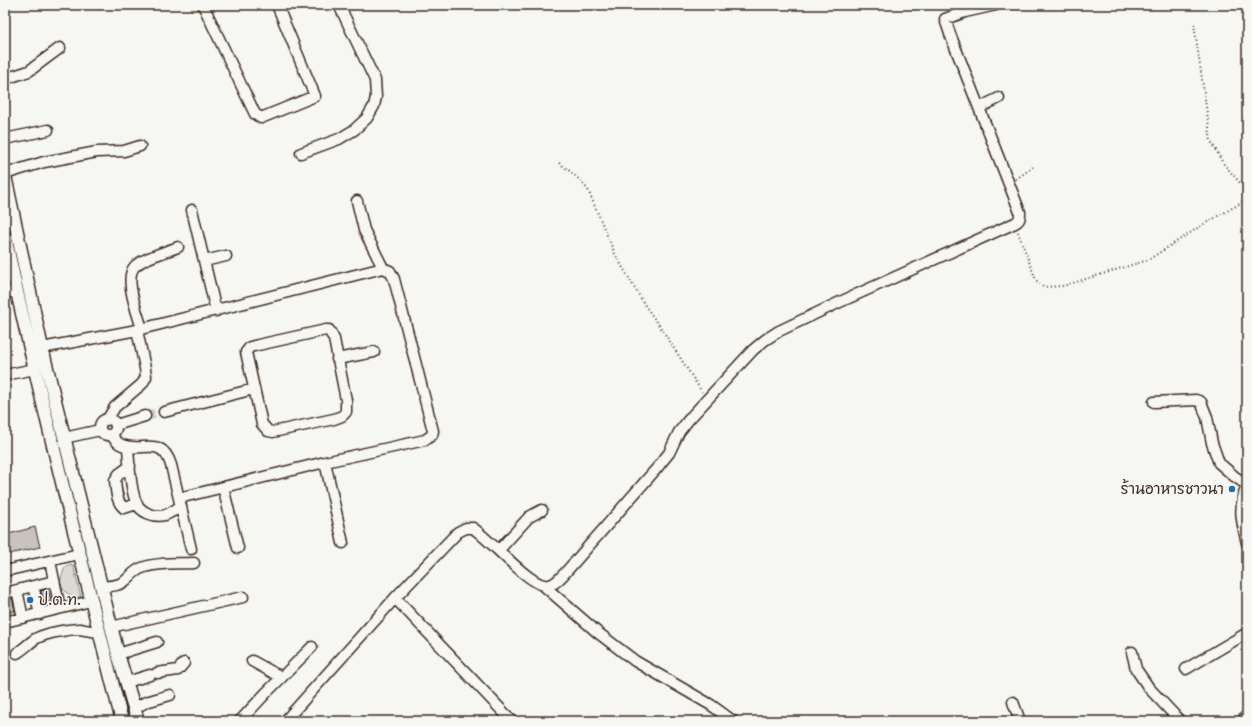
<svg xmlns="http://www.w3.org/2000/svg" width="1252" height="726" font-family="'Shantell Sans','Playpen Sans Thai',sans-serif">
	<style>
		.green { fill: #dad9d3; stroke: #8a8278 }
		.building { fill: #c8c3be; stroke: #3b2a1e }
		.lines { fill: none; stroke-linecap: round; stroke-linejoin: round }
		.minor-tunnel { stroke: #d1cdc8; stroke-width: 10; stroke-dasharray: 10 5; stroke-linecap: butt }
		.minor-casing { stroke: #3b2a1e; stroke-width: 13 }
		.major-casing { stroke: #3b2a1e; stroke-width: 15 }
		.path { stroke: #3b2a1e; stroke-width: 2; stroke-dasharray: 1 3; stroke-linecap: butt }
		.minor { stroke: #f6f6f2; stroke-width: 10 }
		.major { stroke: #f6f6f2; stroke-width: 12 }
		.poi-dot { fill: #1f6fb2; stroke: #f6f6f2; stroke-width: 1.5 }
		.labels { text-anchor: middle; stroke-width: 3; stroke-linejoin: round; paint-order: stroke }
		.poi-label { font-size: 15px; fill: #3b2a1e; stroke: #f6f6f2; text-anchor: end }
	</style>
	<rect width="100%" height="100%" fill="#f6f6f2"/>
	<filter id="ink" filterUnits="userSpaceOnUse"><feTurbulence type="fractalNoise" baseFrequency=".025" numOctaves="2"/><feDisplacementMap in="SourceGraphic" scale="8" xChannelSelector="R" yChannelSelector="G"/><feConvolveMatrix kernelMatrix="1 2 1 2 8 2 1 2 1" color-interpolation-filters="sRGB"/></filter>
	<g filter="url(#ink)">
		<path class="green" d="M73,565L81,597L73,598C58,586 58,585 65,567Z"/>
		<path class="building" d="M35,527L40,547L5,555V535Z
			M48,589L51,601L44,603L41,591Z
			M12,598L15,611L5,613V599Z"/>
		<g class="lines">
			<path class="minor-tunnel" d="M145,416L164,412"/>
			<g class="minor-casing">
				<path id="minor" d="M203,5L255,114L261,118L315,96L277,5
					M5,79L29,71L60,48
					M979,108L999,98
					M5,139L48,130
					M301,153L339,139L354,130L367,118L374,106L376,97L375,80L339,5
					M5,174L44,162L97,152L124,151L140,146
					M357,201L364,230L383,268
					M192,210L216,311
					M204,261L226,256
					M5,293L17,291
					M142,329C138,314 123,278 135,266C145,257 166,252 178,247
					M326,330H329L334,339L346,400V412L342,416L334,419L273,432L268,431L262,424L246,352L250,347L258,345Z
					M42,348L137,330L383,268L390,271L394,279L433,431L432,435L425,440L325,462L179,498
					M337,359L374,352
					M5,375L35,369
					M1154,402L1196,400L1201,402L1207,417L1212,443L1219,463L1234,476L1247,485
					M164,412L254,389
					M100 427a8 8 0 1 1 16 0a8 8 0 1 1-16 0Z
					M107,420L115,407L142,384L146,377L145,368L137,330
					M116,425L145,416
					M111,435C114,438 116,442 120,444C140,455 161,433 171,465L191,549
					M64,438L100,430
					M128,447C129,462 130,488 136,502C140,512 154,518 165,515C171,513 176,509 181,506
					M325,462L343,543
					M130,466L119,474L115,480C116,489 116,502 124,508L137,504
					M1247,485C1238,509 1241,519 1247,543
					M223,487L238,548
					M499,550L529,517L542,510
					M50,561L60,608
					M5,571L79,554
					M543,585L597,632L635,661L711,705L733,721
					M33,586L40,614
					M101,587C109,586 119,586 125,581C131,576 134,571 142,568C158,562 177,564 194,563
					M17,590L23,618
					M5,593L54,581
					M395,598L512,721
					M5,622L91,601
					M111,627L243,597
					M1132,652L1136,669L1149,688L1180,721
					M17,653C25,648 30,642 37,638C47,633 69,629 80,629C87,630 92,632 99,631
					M118,654L157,642
					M252,661L281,677
					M1186,669L1247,633
					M157,673L178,670L184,663
					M127,682L150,675
					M1013,702L1020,721
					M135,708L146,702L170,695
					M240,721L266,693L312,647
					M285,721L395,598L458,532L466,528H473C490,540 527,582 544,585C553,587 559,579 565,573L657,468L669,453L679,432L690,418L753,350L765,340L779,331L840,302L1015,223C1020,220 1020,218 1020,212L950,34L945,19L965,12L996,5
					M1242,721L1247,715"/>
			</g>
			<g class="major-casing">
				<path id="major" d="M5,176L42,348L118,654L138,721
					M5,237C40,399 81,560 122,721"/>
			</g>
			<path class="path" d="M1194,24L1211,141L1223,163L1247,191
				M559,163C570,171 580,179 588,190L615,254L644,304L663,331L702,392
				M1016,179L1033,167
				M1018,232L1036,280L1043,287L1063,286L1148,260L1204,224L1243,202L1247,191"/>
			<use href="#minor" class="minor"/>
			<use href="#major" class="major"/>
		</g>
	</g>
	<g class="poi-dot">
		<circle cx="1232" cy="489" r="4"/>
		<circle cx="30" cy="600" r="4"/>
	</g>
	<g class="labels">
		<g class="poi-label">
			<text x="1224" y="494">ร้านอาหารชาวนา</text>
			<text x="38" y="605" text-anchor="start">ป.ต.ท.</text>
		</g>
	</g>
	<rect width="1252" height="726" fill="none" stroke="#f6f6f2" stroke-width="20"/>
	<rect x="10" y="10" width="1232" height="706" fill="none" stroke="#3b2a1e" stroke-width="1.5" filter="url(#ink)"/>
</svg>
